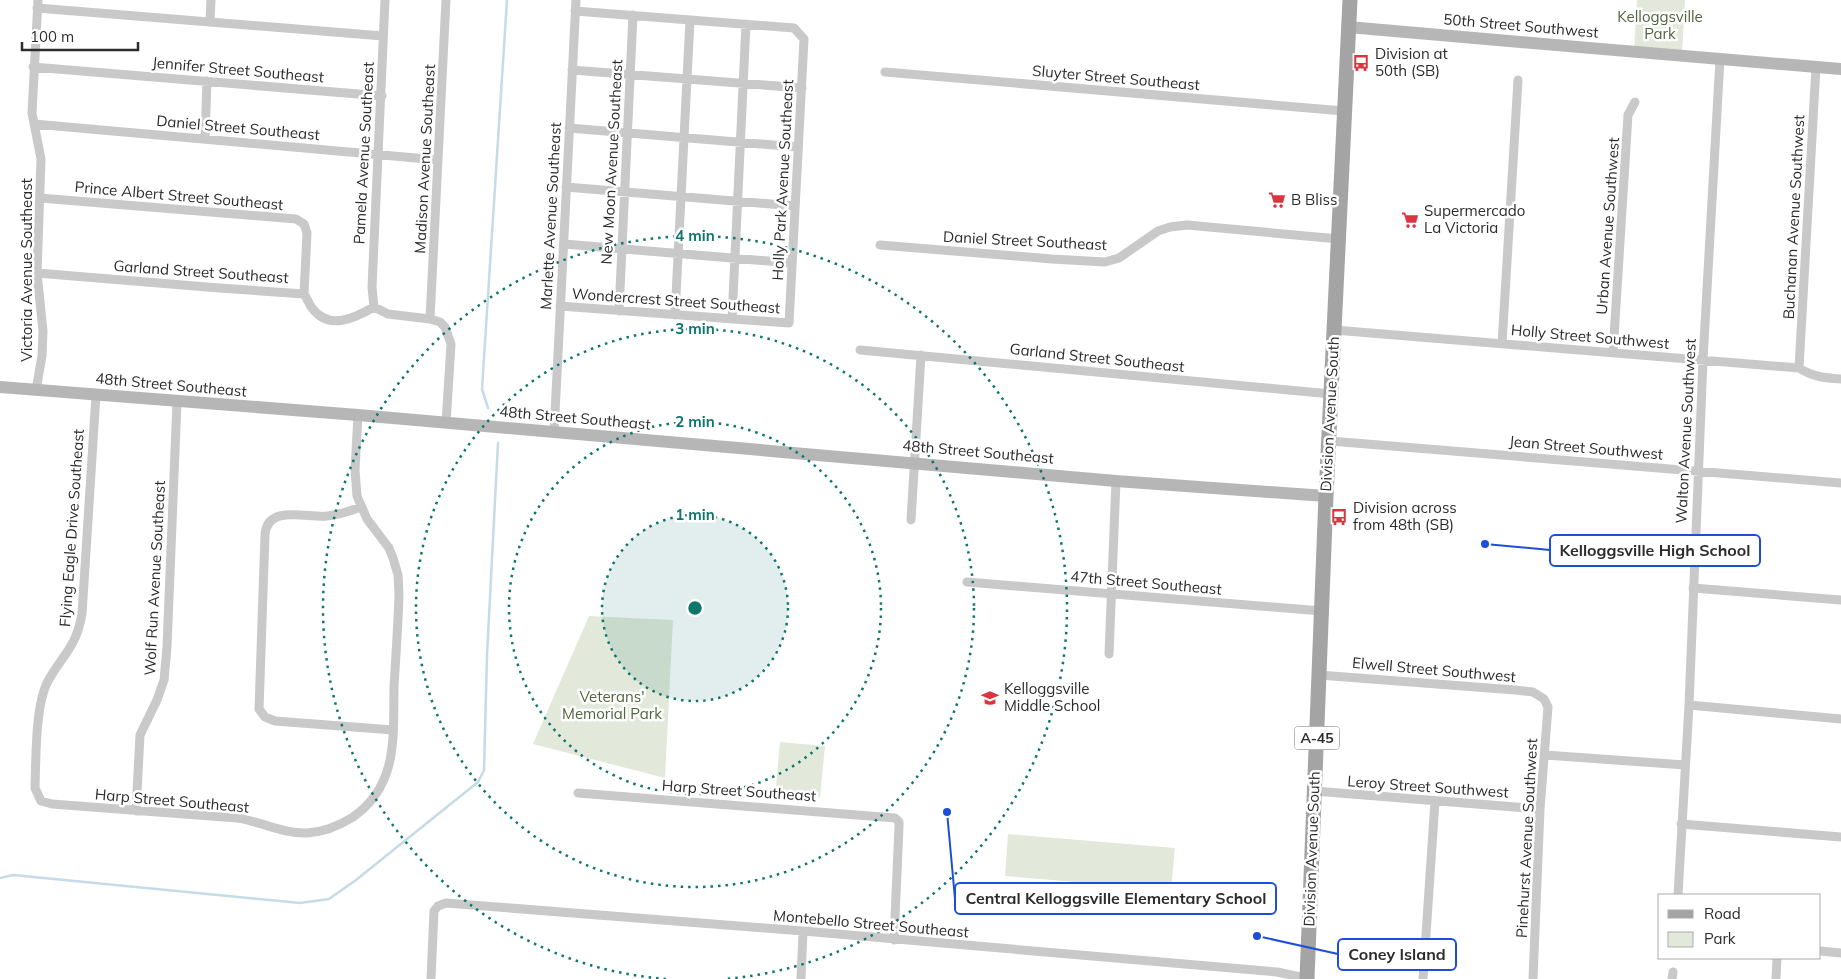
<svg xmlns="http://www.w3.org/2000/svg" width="1841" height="979" font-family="Mulish,sans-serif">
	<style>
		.green { fill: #e2e9da }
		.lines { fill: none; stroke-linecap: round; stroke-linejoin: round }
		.stream { stroke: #c6dbe8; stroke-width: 2.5 }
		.street { stroke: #c9c9c9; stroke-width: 9 }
		.secondary { stroke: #b6b6b6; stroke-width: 12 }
		.primary { stroke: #a4a4a4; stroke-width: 15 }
		.ring { fill: none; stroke: #0f766e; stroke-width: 2.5; stroke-dasharray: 2.5 5 }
		.labels { text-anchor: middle; stroke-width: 5; stroke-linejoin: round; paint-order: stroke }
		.shield { fill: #fff; stroke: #6b6b6b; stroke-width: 1 }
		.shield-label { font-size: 14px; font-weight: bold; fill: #2c2c2c }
		.park-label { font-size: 15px; fill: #4f653c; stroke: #fff }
		.street-label { font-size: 15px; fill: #2c2c2c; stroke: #fff }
		.poi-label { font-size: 15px; fill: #2c2c2c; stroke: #fff; text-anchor: start }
		.centre { fill: #0f766e; stroke: #fff; stroke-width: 2.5 }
		.ring-label { font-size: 15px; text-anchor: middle; font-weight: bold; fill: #0f766e; stroke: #fff; stroke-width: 5; stroke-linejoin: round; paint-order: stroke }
		.leader { fill: none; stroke: #1d4ed8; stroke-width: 2 }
		.callout-dot { fill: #1d4ed8; stroke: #fff; stroke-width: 2 }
		.callout { fill: #fff; stroke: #1d4ed8; stroke-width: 2 }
		.callout-label { font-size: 16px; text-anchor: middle; font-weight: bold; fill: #2c2c2c }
	</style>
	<rect width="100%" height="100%" fill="#fff"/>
	<path class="green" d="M1637,0H1685L1682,55L1634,51Z
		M589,616L673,620L665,778L533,744Z
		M780,742L825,746L820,797L793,794V799L775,797Z
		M1008,834L1175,848L1171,890L1005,876Z"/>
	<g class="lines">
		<path class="stream" d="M488,408L482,389L507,0
			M0,878L13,875L300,903L329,899L356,880L478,782L484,770L487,655L498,443"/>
		<path class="street" d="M37,8L383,36
			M210,21L211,0
			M33,67L382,96
			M572,70L802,88
			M885,72L1344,111
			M34,124L438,160
			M569,128L798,147
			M205,138L207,81
			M566,187L795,206
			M40,198L296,219L304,224L307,233L304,294
			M564,244L792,263
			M880,245L1052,259L1105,262L1119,258L1158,231L1170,227L1187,225L1339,239
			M37,273L219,288L304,294C307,298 309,304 312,308C329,331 355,318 374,307L388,314L430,319L440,322L445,327L451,344L446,423
			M560,306L789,323L804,39L794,28L575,11
			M374,307L372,287L385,0
			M619,311L633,15
			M675,315L690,20
			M430,319L446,0
			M732,319L746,24
			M1334,330L1799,368C1813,377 1825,378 1841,379
			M1502,344L1518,80
			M860,350L1331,394
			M1613,353L1628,115L1635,102
			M1799,368L1816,67
			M36,390L42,356L43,331L37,273L41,159L32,113L38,0
			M96,395L82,614C76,648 63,654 48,681C35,705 36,760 35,788L41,801L52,804L237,818C260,821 283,834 307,833C323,832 339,826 353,817C399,785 393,736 394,686C396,655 398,625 399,595L398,575L393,558L389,548L367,519L357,496L355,470L358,415
			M554,433L576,0
			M1330,441L1841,483
			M361,507C350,511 339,515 327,516C307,518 267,504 265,535L259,709L265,717L275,721L393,730
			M911,520L921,355
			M967,582L1322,611
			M1693,588L1841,600
			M1109,654L1116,481
			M1319,675L1515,690L1533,692L1544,699L1548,707L1540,809L1533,979
			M1689,705L1841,719
			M1545,755L1685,765
			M1314,791L1540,809
			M578,793L895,818L899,822V827L894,940
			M136,811L140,735L157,700L164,680L167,647L177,402
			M1681,824L1841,837
			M1678,895L1689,705L1703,360L1720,59
			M1820,951L1841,953
			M431,979L434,911L438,906L446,903L803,931L1277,972L1310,979
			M801,979L803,931
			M1423,979L1435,801
			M1672,979L1673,972
			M1776,979L1777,958"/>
		<path class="secondary" d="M1348,27C1512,42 1677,55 1841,69
			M0,387L358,415L1116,481L1326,496"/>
		<path class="primary" d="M1307,979L1326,496L1350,0"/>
	</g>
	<circle cx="695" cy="608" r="93" fill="#0f766e" fill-opacity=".12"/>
	<g class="ring">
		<circle cx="695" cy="608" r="93"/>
		<circle cx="695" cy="608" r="186"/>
		<circle cx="695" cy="608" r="279"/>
		<path d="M666 979A372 372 0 1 1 724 979"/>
	</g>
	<defs>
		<g id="bus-bare" transform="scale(1.35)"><path d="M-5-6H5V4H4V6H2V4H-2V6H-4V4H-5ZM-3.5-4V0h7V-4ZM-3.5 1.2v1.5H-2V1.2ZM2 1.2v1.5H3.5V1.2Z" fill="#db3640" stroke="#fff" stroke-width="2.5" paint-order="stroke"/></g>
		<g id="supermarket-bare" transform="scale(1.35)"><path d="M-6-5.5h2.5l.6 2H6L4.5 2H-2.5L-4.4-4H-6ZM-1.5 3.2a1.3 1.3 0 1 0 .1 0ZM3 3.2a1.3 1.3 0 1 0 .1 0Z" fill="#db3640" stroke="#fff" stroke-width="2.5" paint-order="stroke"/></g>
		<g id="school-bare" transform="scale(1.35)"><path d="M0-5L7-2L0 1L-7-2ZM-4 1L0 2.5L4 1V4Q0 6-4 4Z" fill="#db3640" stroke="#fff" stroke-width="2.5" paint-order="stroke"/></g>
	</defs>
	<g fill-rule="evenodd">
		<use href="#bus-bare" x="1361" y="63"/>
		<use href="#supermarket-bare" x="1277" y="200"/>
		<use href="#supermarket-bare" x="1410" y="220"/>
		<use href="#bus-bare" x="1339" y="517"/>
		<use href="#school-bare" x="990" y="698"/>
	</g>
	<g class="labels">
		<rect class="shield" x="1294.5" y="726.5" width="45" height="23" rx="4"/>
		<g class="shield-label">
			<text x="1317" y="743">A-45</text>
		</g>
		<g class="park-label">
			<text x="1660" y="22">Kelloggsville<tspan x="1660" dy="17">Park</tspan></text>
			<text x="612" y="702">Veterans'<tspan x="612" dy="17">Memorial Park</tspan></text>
		</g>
		<g class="street-label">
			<text transform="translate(1521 26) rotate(5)" y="5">50th Street Southwest</text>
			<text transform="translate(238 70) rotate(5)" y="5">Jennifer Street Southeast</text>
			<text transform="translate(1116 78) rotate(5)" y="5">Sluyter Street Southeast</text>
			<text transform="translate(238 128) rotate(5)" y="5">Daniel Street Southeast</text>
			<text transform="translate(364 153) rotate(-87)" y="5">Pamela Avenue Southeast</text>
			<text transform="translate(425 159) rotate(-87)" y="5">Madison Avenue Southeast</text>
			<text transform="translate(612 162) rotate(-87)" y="5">New Moon Avenue Southeast</text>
			<text transform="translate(783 180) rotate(-87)" y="5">Holly Park Avenue Southeast</text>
			<text transform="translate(179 196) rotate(5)" y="5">Prince Albert Street Southeast</text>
			<text transform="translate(551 216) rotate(-87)" y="5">Marlette Avenue Southeast</text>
			<text transform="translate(1794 217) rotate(-87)" y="5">Buchanan Avenue Southwest</text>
			<text transform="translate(1608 226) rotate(-86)" y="5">Urban Avenue Southwest</text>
			<text transform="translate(1025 241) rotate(3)" y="5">Daniel Street Southeast</text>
			<text transform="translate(27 270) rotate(-90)" y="5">Victoria Avenue Southeast</text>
			<text transform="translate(201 272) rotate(4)" y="5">Garland Street Southeast</text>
			<text transform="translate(676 301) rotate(4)" y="5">Wondercrest Street Southeast</text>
			<text transform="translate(1590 337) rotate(5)" y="5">Holly Street Southwest</text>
			<text transform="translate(1097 358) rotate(6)" y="5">Garland Street Southeast</text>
			<text transform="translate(171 385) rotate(5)" y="5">48th Street Southeast</text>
			<text transform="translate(1330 414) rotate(-87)" y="5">Division Avenue South</text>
			<text transform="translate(575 418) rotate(5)" y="5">48th Street Southeast</text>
			<text transform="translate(1686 431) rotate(-87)" y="5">Walton Avenue Southwest</text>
			<text transform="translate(1586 448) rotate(5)" y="5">Jean Street Southwest</text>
			<text transform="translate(978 452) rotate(5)" y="5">48th Street Southeast</text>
			<text transform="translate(72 528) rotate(-86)" y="5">Flying Eagle Drive Southeast</text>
			<text transform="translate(155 578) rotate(-87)" y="5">Wolf Run Avenue Southeast</text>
			<text transform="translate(1146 583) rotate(5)" y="5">47th Street Southeast</text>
			<text transform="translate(1434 670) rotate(5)" y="5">Elwell Street Southwest</text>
			<text transform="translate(1428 787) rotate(4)" y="5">Leroy Street Southwest</text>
			<text transform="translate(739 791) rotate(4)" y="5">Harp Street Southeast</text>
			<text transform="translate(172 801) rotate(5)" y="5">Harp Street Southeast</text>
			<text transform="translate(1527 838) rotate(-87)" y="5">Pinehurst Avenue Southwest</text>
			<text transform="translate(1312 849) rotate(-88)" y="5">Division Avenue South</text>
			<text transform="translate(871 924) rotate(5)" y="5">Montebello Street Southeast</text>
		</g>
		<g class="poi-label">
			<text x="1375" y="59">Division at<tspan x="1375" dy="17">50th (SB)</tspan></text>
			<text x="1291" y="205">B Bliss</text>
			<text x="1424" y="216">Supermercado<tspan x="1424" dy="17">La Victoria</tspan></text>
			<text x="1353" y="513">Division across<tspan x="1353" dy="17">from 48th (SB)</tspan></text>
			<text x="1004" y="694">Kelloggsville<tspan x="1004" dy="17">Middle School</tspan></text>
		</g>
	</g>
	<circle cx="695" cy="608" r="8" class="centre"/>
	<g class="ring-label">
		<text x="695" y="241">4 min</text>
		<text x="695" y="334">3 min</text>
		<text x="695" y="427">2 min</text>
		<text x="695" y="520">1 min</text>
	</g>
	<path class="leader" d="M1485 544L1550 550M947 812L955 899M1257 936L1338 954"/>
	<g class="callout-dot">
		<circle cx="1485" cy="544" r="5"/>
		<circle cx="947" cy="812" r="5"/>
		<circle cx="1257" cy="936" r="5"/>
	</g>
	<g class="callout">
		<rect x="1550" y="535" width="210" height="31" rx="5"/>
		<rect x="955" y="883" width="321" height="31" rx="5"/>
		<rect x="1338" y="939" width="118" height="31" rx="5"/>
	</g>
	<g class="callout-label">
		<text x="1655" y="556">Kelloggsville High School</text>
		<text x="1116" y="904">Central Kelloggsville Elementary School</text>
		<text x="1397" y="960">Coney Island</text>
	</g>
	<rect x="1658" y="894" width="162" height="65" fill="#ffffff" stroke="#ababab"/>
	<rect x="1668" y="910" width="25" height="8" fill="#a4a4a4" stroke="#ababab"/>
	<text x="1704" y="919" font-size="15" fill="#2c2c2c">Road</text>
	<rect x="1668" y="932" width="25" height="15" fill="#e2e9da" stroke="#ababab"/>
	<text x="1704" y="944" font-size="15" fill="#2c2c2c">Park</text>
	<path d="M22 42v8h116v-8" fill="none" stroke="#2c2c2c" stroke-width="2.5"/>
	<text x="30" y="42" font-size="15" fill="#2c2c2c" stroke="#ffffff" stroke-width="4" paint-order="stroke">100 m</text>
</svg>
